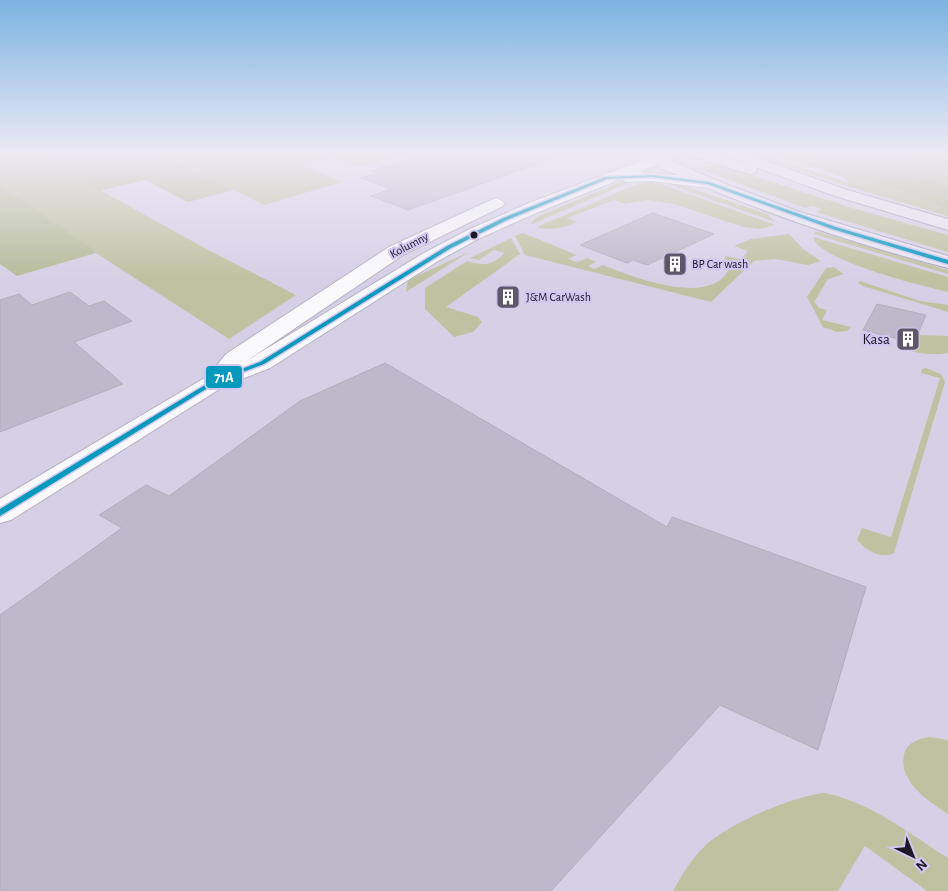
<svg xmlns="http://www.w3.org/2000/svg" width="948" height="891" font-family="'Alegreya Sans',sans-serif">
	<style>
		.green { fill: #bec2a0 }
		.forest { fill: #b6bb98 }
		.building { fill: #bdb9ca; stroke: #b1adbd }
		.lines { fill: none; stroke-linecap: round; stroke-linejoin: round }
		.minor-casing { stroke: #b4b0c1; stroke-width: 2 }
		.major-casing { stroke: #a69fb7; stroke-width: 2 }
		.minor { fill: #f9f8fb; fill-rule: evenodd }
		.major { fill: #eae6f1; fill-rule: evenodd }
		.bus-1-casing { stroke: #d1c7ef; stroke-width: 3 }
		.bus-1 { fill: #039abd; fill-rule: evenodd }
		.bus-dot { fill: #1c1826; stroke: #d1c7ef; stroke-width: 2 }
		.labels { text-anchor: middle; stroke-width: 4.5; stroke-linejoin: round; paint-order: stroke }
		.far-street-label { font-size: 12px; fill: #1c1826; stroke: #d1c7ef }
		.far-poi-label { font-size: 12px; fill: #1c1826; stroke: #d1c7ef; text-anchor: start }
		.poi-label { font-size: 15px; fill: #1c1826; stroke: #d1c7ef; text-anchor: end }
		.line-badge { stroke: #d1c7ef; stroke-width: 2 }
		.badge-label { font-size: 14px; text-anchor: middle; font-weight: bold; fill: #fff }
	</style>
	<rect width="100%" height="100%" fill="#d6d0e6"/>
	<path class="green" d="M0,154H35L210,251L296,295L229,339L96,253L0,186Z
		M160,154H381L391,158L357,167L331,157L301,165L342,182L264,205Z
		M774,154H948V216L843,185L758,156H767L850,183L842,177Z
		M717,164L859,210L948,235V252L816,212L822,209L813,206L805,208L697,168Z
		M640,178L532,224L531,223L537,217L620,182Z
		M660,181L679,184L767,214L775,222Z
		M648,182H655L775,225L760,229L743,227L674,204L648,200L625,204L614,200L567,218L577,222C563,228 551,231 537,227L640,183Z
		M815,231L948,270V274L814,234Z
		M523,233L577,255L568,259L577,262L587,258L596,262L588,266L594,269L603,265C630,276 708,307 728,271L724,262L725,256L741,259L748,251L734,246L751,239L789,234L803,249L821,261L808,265L776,259L754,261L711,302L525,255L515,236Z
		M813,237L948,277V292C924,286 818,261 813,237Z
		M511,238L520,254L446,307L478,317L482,322L473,332L454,337L425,309V288L467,261C486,266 490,266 505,253L494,250L479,260L470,258Z
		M469,252L406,292L408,280Z
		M834,267L844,274L828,279L814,302L819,308L827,310L822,320L851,327L847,331L837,332L823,327L807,297L826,268Z
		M860,281L920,301L948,305V312L863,286L858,283Z
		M918,335L948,336V353C935,356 907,354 899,343V340L915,344Z
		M926,368L941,374L945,382L894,553C882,560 865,550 857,540L862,528L891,537L940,378L921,373L922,369Z
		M930,737L948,740V814C930,802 898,782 904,755C907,742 918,739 930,737Z
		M824,793C869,801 910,834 948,858V891H927L865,846L838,891H673C682,874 692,858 706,845C729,823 794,796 824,793Z"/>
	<path class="forest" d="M35,154H160L233,190L188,202L145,180L99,191Z
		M824,154H914L913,157L930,163L927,165H900L899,171L948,186V210L900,190L828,170L817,157Z
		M0,186L87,245L96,253L17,276L0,264Z"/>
	<path class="building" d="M430,154H553L554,158L408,210L371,196L391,189L361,178L379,173L371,171Z
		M653,213L714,234L647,265L633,260L627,263L580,245Z
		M70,292L89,306L104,301L132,321L74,342L123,384L0,432V300L19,294L32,305Z
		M877,304L926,315L914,343L863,330Z
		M385,363L667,527L672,517L866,587L818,750L720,705L551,891H0V615L122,528L99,515L146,485L169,496L300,401Z"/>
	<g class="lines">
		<g class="minor-casing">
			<path id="minor" d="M659,154H679L677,157L639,172L708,178L716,183L708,188L652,181L627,182L621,179L541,211L480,238L438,261L270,368L226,385L11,520L0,523V499L213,373L212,371L226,354L389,247L491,200L497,198L505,203L503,206L403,255L248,360L424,253L468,230L529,203Z"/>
		</g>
		<g class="major-casing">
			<path id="major" d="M637,154H656L723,183L800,212L948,256V268C858,245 769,215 684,178C673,173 644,163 637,154Z
				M692,154H714L753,166L728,157L726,154H747L847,190L948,219V230L835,196L755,167L757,170L755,173L750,174L694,157Z"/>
		</g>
		<use href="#minor" class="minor"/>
		<use href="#major" class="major"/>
		<g class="bus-1-casing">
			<path id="bus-1" d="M652,175L709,182L836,227L948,260V264L832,229L707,184L652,177L607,179L507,220L451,248L264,364L219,381L0,516V509L215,379L260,362L447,246L503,218L605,177Z"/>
		</g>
		<use href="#bus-1" class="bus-1"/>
	</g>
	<linearGradient id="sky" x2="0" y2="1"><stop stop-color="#7cb3e2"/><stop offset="0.55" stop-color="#edeaf4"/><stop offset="1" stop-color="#edeaf4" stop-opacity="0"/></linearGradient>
	<rect width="948" height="279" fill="url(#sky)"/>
	<defs>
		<g id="building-square" transform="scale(1.25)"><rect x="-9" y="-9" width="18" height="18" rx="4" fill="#5d5869" stroke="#d1c7ef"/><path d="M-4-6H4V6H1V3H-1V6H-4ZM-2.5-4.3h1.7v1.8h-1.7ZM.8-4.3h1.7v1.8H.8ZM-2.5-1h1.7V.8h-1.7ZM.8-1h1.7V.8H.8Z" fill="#fff"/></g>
	</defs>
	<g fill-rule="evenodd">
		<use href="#building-square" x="675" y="264"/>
		<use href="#building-square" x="508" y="297"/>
		<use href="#building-square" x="908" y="339"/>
	</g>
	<circle class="bus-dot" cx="474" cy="235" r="4.5"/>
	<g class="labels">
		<g class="far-street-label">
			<text transform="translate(409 245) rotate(-28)" y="4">Kolumny</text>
		</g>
		<g class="far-poi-label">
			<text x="692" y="268">BP Car wash</text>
			<text x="526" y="301">J&amp;M CarWash</text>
		</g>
		<g class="poi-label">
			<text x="890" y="344">Kasa</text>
		</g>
	</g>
	<rect class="line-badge" x="205" y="365" width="38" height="24" rx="5" fill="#039abd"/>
	<g class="badge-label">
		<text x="224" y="382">71A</text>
	</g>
	<g transform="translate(913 856) rotate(137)" stroke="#d1c7ef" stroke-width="4" paint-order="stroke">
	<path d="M0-4L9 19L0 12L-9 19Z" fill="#1c1826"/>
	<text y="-8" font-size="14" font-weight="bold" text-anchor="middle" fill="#1c1826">N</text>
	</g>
</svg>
